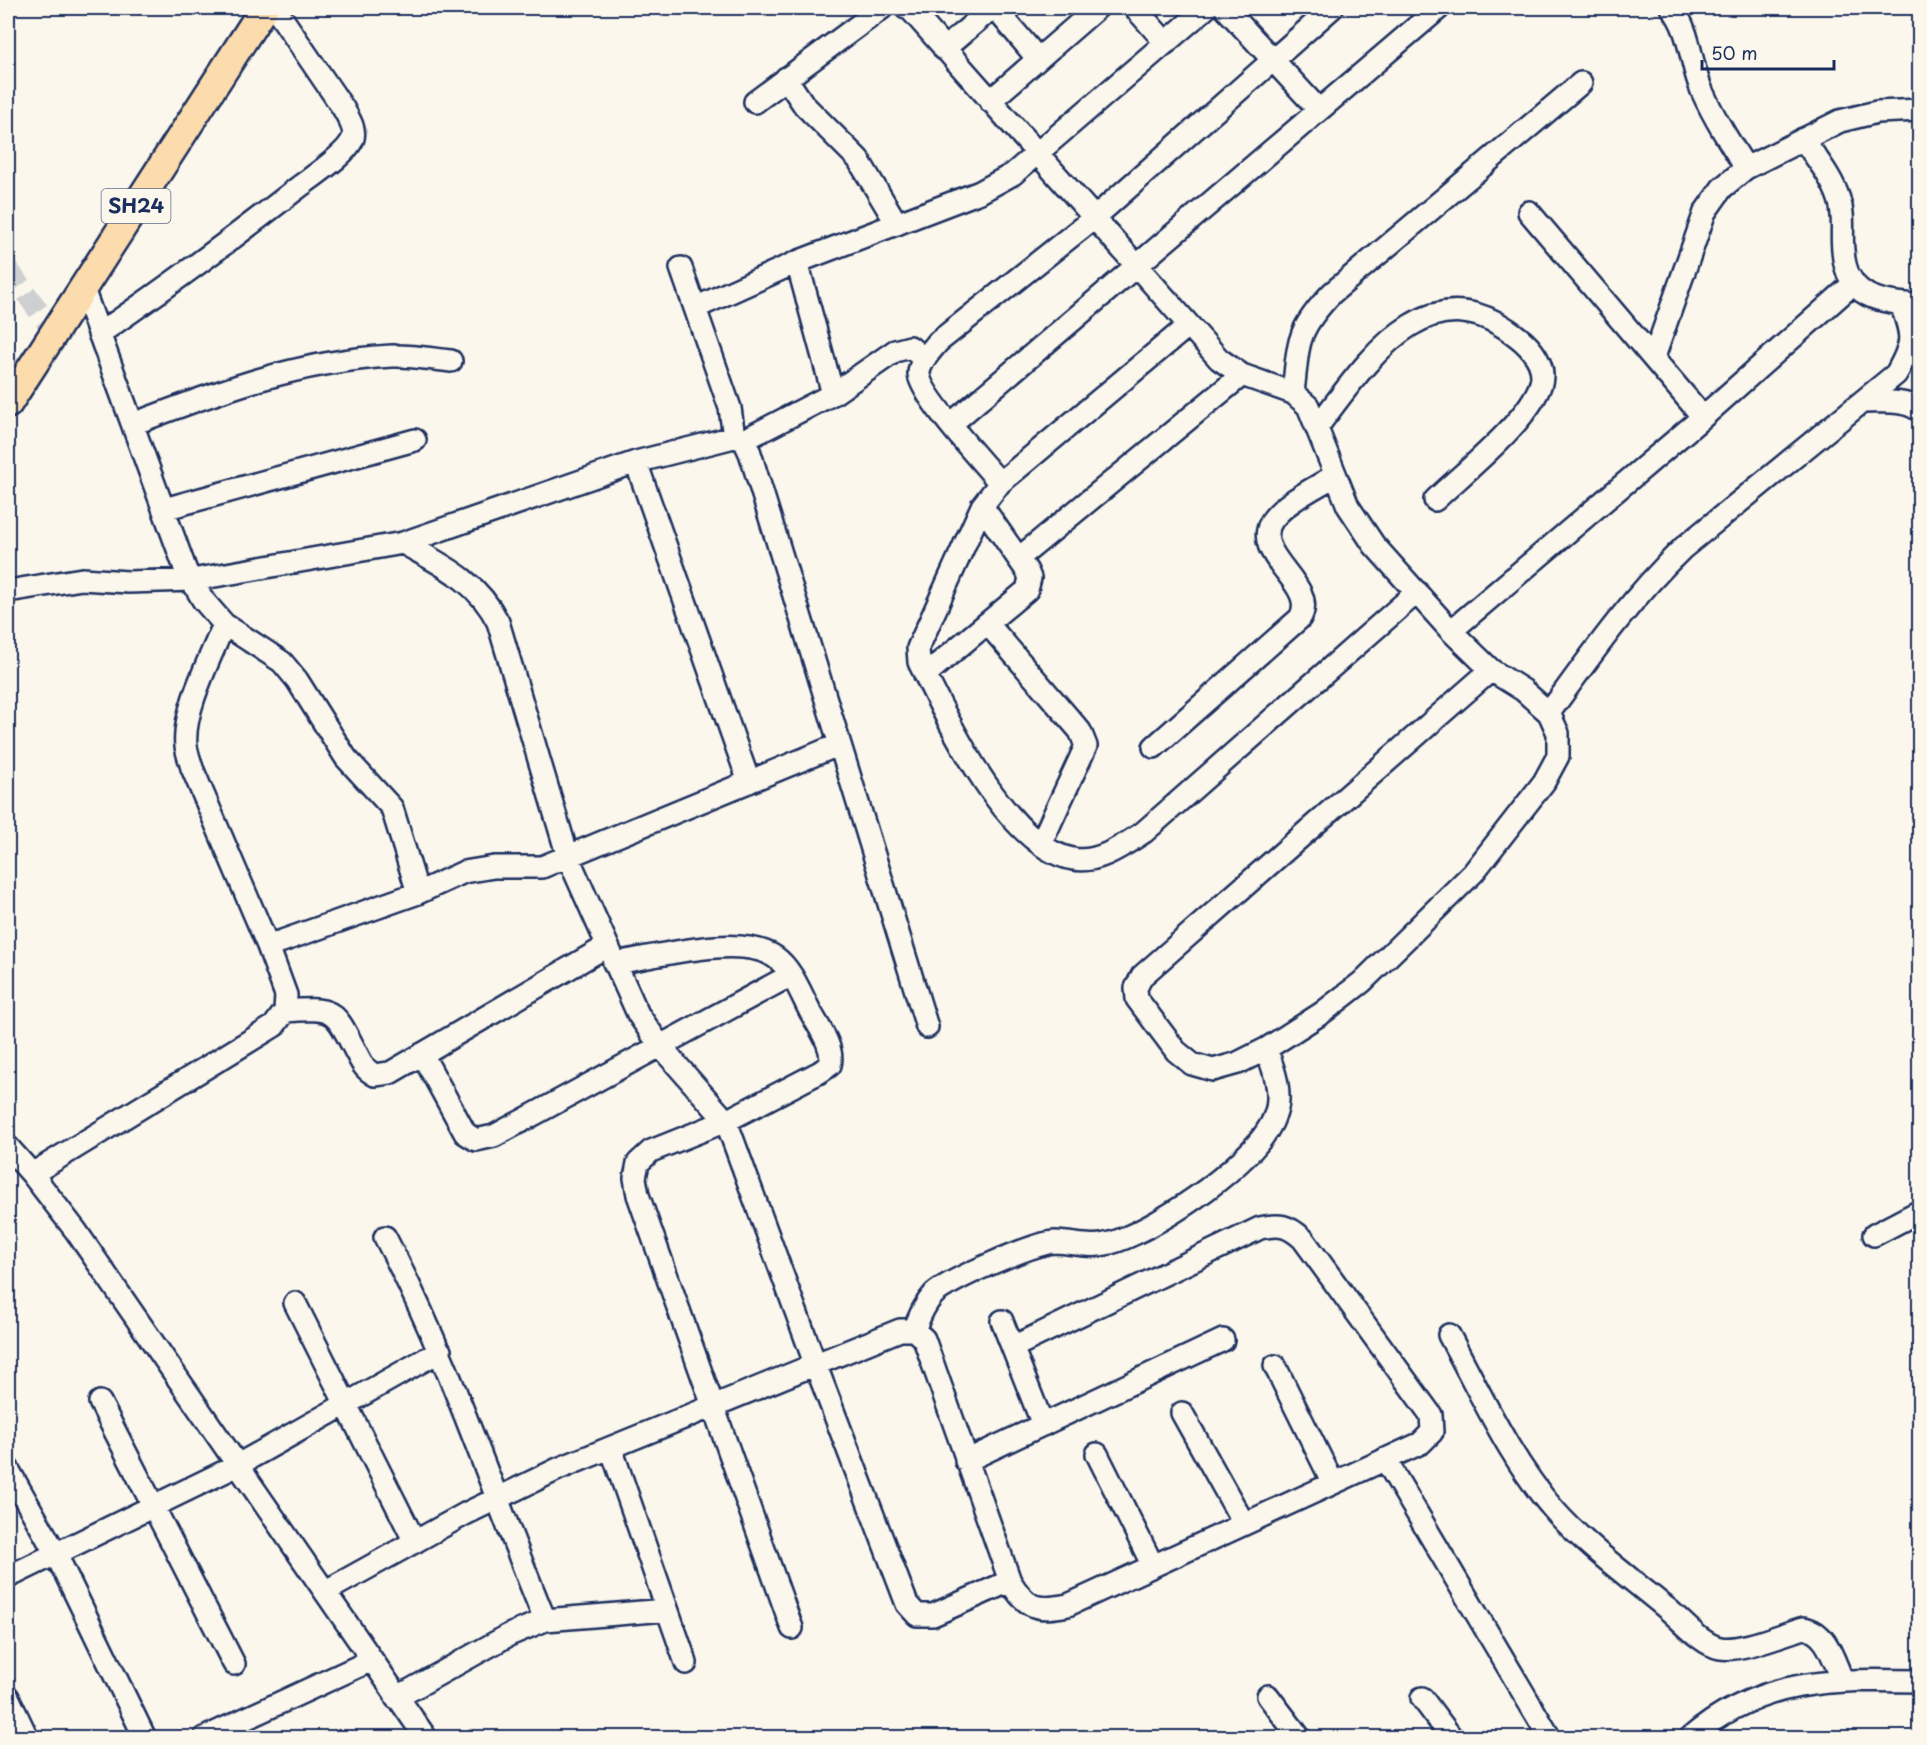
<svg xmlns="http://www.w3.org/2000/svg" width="1927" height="1745" font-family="'Playpen Sans',sans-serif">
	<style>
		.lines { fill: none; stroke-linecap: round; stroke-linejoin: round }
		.minor-tunnel { stroke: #cecfd0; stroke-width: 21; stroke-dasharray: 21 10; stroke-linecap: butt }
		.minor-casing { stroke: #1b2f5e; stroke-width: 26 }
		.major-casing { stroke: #1b2f5e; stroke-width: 32 }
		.minor { stroke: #fbf7ec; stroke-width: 21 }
		.major { stroke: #fcdcac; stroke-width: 27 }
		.labels { text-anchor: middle; stroke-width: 4.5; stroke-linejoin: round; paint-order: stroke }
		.shield { fill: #fbf7ec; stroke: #5e6b89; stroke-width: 1.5 }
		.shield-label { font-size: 20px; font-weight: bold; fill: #1b2f5e }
	</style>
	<rect width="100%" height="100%" fill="#fbf7ec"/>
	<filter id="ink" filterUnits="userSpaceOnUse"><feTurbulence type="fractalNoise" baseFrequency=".0167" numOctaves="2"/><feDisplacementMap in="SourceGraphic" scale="12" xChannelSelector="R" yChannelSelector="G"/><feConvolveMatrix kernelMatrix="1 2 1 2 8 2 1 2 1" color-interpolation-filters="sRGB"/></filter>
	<g filter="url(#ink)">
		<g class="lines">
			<path class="minor-tunnel" d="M8,269L54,332"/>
			<g class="minor-casing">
				<path id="minor" d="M906,8L910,9L1219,359L1242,375L1293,393L1308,406L1348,506L1374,545L1451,631L1491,670L1523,690L1549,713L1558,733V756L1544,782L1473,873L1413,932L1362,982L1322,1013L1266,1049L1238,1063L1213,1070L1192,1064L1176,1051L1137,999L1136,988L1142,976L1491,670
					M995,8L1038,59
					M1135,8L1166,43
					M1225,8L1319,110
					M1672,8C1691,32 1690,63 1702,91C1714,118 1730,143 1746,168
					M944,49L992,8
					M786,78L804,105L858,159L897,224
					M990,101L1097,8
					M755,102L882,8
					M1803,139C1816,158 1832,177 1839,199C1845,216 1841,232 1843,250C1846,299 1879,302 1920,305
					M1529,212L1703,417
					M797,262L833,394
					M681,268L730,408L734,437
					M83,289L186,571L203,600L224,624L282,662L297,680L346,758L392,808L418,893
					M695,308L797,262L980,192L1013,174L1206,8
					M1189,325L1000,483L982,506L918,648L919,662C946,717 1006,847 1073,859C1098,864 1124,845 1144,832L1417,592
					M99,334C166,288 231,240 295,190C309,179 348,154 353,138C356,128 347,116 343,108L275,8
					M1654,357L1705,212L1722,188L1746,168L1840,121L1877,112L1920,110
					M1293,393C1299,342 1295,332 1332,293L1581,83
					M1864,402C1882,402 1906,399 1920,411
					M133,424C219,391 298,361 392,356C411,355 431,359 451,361
					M951,424L1439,8
					M1318,426C1367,362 1428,265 1518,337C1531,347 1546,365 1541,383C1530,420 1464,472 1435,500
					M744,440L833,394L895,351L910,347L924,359
					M636,462L749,782
					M1000,483C984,464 920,395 919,374C919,362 931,351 938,342L1094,218L1332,8
					M164,509L415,440
					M403,543C442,565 477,580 498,622L568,857L638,1014L661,1047L726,1121L816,1366L907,1604L917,1615H933L1010,1581
					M1019,558L1242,375
					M8,591L82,579L128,582L192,580L403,543L636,462L734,437L744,440L750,453L927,1027
					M987,623L1080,731L1086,746L1041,843
					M1451,631L1703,417L1854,283
					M925,675L1027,590L1030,578L1027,571L982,506
					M1549,713C1591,655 1631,598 1683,548L1896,374C1914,342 1913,338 1901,304
					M1154,747L1300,618C1320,584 1247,555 1273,519C1287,501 1315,488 1334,476
					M268,946L418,893L464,872L494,867H542L838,745
					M614,963C656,957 740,933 775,957C792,969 801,994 810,1011C818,1026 835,1048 830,1065L820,1072L726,1121L651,1151L638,1163L635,1178L638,1195L792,1628
					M285,1011C336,1007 334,1010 357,1054C362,1064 365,1070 375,1075L390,1073L607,946
					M422,1054L465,1133L476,1140L494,1136L791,975
					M8,1147L32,1174L76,1231L426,1738
					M32,1174L274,1026L285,1011L286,995L268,946L192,768C190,761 187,753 186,746C182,711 211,657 224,624
					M1874,1235L1920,1211
					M385,1237C450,1360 492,1492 545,1620
					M295,1303L415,1542
					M1002,1321L1043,1425
					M914,1330C920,1316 924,1305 934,1294C947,1281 1036,1242 1055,1242C1080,1243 1090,1250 1117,1241C1161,1226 1260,1160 1275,1115C1283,1094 1274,1069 1266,1049
					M1449,1335C1481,1394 1510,1460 1555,1511C1587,1547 1628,1576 1665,1607C1681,1619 1700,1644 1720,1648C1741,1652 1782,1634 1804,1628C1827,1632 1833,1659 1842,1679
					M1275,1366L1333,1483
					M100,1402L234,1664
					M1182,1413L1244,1524
					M611,1448L686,1663
					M1097,1454L1153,1566
					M1385,1459L1550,1738
					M966,1461L1223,1340
					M8,1469L56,1554L145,1738
					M8,1577L236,1466L440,1351
					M326,1591L465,1514L558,1469L900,1330H914L924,1339L1010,1581C1027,1609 1037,1611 1068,1605L1421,1443L1432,1432L1431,1415L1303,1239C1288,1225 1280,1224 1260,1228L1013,1347
					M1268,1696L1300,1738
					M8,1697L26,1735
					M396,1698L509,1635L545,1620L666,1610
					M1422,1698L1452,1738
					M204,1738L372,1660
					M1690,1738C1760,1678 1833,1679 1920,1681"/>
			</g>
			<g class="major-casing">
				<path id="major" d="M8,404L264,8"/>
			</g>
			<use href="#minor" class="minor"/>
			<use href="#major" class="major"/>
		</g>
	</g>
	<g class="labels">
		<rect class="shield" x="101.5" y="189" width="69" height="34" rx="4.5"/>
		<g class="shield-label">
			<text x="136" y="213">SH24</text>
		</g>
	</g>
	<rect width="1927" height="1745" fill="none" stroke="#fbf7ec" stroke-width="30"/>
	<rect x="15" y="15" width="1897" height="1715" fill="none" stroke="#1b2f5e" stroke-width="2" filter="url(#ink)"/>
	<path d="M1702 60v9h132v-9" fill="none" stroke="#1b2f5e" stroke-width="3"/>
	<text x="1711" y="60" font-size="18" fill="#1b2f5e" stroke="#fbf7ec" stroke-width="4.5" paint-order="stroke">50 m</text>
</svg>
